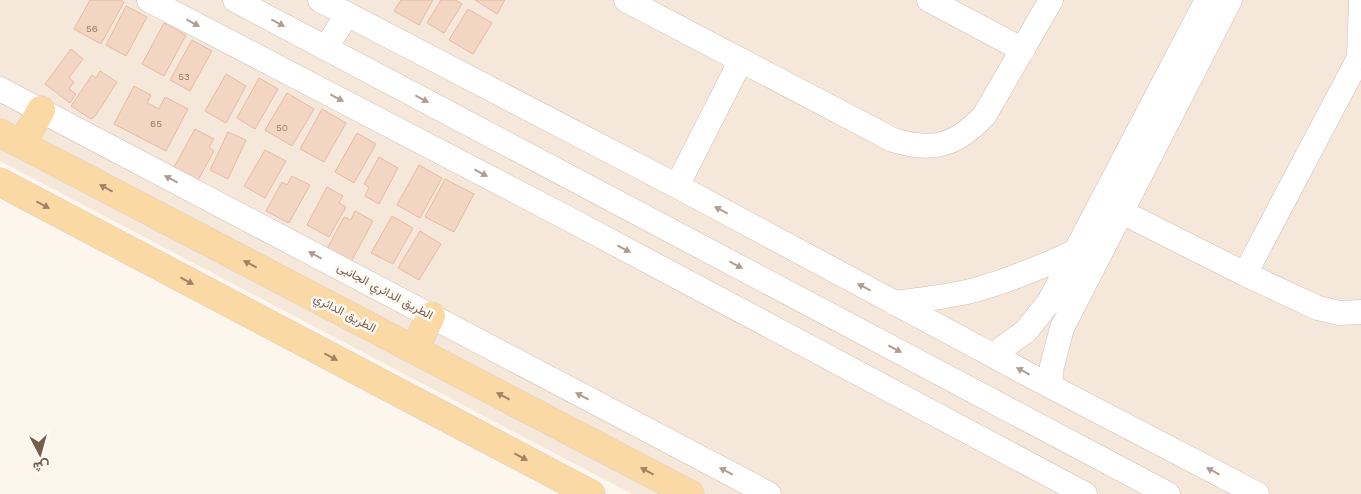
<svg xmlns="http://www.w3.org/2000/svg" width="1361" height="494" font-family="'Work Sans',Vazirmatn,sans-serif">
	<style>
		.residential { fill: #f5e8da }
		.building { fill: #f3d5c3; stroke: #e6bba3 }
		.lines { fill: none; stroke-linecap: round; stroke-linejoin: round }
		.minor-casing { stroke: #d1beb0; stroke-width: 25 }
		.major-casing { stroke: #dad1cd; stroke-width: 29 }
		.minor { stroke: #fff; stroke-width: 24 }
		.major { stroke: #fbd9a5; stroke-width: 28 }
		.oneway { fill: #af9d94 }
		.oneway2 { fill: #a18267 }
		.labels { text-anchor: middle; stroke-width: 5; stroke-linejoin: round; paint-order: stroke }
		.number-label { font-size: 10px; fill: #987a6a }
		.street-label { font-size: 12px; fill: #7a5c4d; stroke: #fffaf3 }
	</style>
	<rect width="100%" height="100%" fill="#fdf6ec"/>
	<path class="residential" d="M0,0H1361V494H632L0,161Z"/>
	<path class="building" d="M90,0H121L124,2L101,44L74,29Z
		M401,0H433L419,25L394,11Z
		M441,0H456L462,4L444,33L427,23Z
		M475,0H505L497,14Z
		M126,6L147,17L126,56L106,45Z
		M468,9L492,23L473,54L449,40Z
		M164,23L186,35L164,76L142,64Z
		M192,40L212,51L190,91L170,80Z
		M71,49L83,59L69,78L74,82L69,89L76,94L70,103L45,84Z
		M100,71L117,82L96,115L91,119L71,106L92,75L96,78Z
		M226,74L246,86L226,123L205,111Z
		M259,78L278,89L255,129L237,118Z
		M134,86L151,95L147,103L159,109L165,97L188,109L166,151L114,124Z
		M287,93L314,109L292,146L265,130Z
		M322,109L346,123L324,162L300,149Z
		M195,129L214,139L209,147L214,151L198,180L174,167Z
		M228,132L246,140L228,179L210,170Z
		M357,133L376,144L354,183L335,172Z
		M265,150L286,161L265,198L244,186Z
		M379,157L398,168L379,204L365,196L369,187L364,184Z
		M419,165L442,178L420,218L397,205Z
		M292,176L310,185L289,223L266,211L282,182L287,185Z
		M445,179L474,194L454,232L425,217Z
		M327,187L343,196L339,203L346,207L329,237L307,225Z
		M355,211L373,221L351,262L327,249L344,217L351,220Z
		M392,216L413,228L393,264L371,253Z
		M420,231L441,244L419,280L398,268Z"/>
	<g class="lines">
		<g class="minor-casing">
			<path id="minor" d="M149,0L567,218L1085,494
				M235,0L1168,494
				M320,0L677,186L1050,386L1257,494
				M626,0L893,140C933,152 955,146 984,116L1051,0
				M929,0L1023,50
				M326,48L347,14
				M1359,57L1361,0
				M0,89L769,494
				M677,186L741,60
				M1122,212L1245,274L1318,308L1339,313L1361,312
				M1245,274L1361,54
				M894,303C920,300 946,297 971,291C1008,281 1042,267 1076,251
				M993,355L1026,331L1049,302L1207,0
				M1050,386L1052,366L1062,328L1230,0"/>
		</g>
		<g class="major-casing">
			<path id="major" d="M0,133L690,494
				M22,144L41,110
				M0,182L591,494
				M414,349L431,316"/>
		</g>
		<use href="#minor" class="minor"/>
		<use href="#major" class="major"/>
	</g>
	<defs><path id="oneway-solid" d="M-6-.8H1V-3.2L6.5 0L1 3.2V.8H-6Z" transform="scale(1.25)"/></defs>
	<g class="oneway">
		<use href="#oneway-solid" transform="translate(193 23) rotate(28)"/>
		<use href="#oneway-solid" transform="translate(278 23) rotate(28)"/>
		<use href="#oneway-solid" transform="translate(337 98) rotate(28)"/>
		<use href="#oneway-solid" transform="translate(422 99) rotate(28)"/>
		<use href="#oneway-solid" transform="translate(481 173) rotate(28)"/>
		<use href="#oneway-solid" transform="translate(171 179) rotate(-152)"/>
		<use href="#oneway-solid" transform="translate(721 210) rotate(-152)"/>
		<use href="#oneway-solid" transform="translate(624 249) rotate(28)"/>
		<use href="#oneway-solid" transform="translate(315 255) rotate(-152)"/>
		<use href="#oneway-solid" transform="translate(736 265) rotate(28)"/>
		<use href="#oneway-solid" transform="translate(864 287) rotate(-152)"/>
		<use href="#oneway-solid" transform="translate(895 349) rotate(28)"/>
		<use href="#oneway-solid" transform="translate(1023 371) rotate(-152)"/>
		<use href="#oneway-solid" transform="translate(582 396) rotate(-152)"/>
		<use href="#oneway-solid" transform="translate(726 471) rotate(-152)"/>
		<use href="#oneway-solid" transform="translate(1213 471) rotate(-152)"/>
	</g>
	<g class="oneway2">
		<use href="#oneway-solid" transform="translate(106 188) rotate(-152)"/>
		<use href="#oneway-solid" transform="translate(43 205) rotate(28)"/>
		<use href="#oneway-solid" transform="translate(250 264) rotate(-152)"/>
		<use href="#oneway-solid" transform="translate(187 281) rotate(28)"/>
		<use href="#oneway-solid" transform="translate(331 357) rotate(28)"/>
		<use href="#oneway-solid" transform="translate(503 396) rotate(-152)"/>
		<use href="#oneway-solid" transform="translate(521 457) rotate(28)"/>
		<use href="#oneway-solid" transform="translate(647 471) rotate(-152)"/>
	</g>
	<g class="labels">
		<g class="number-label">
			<text x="92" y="32">56</text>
			<text x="184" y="80">53</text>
			<text x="156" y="127">65</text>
			<text x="282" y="131">50</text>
		</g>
		<g class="street-label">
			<text transform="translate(385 291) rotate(28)" y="4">الطريق الدائري الجانبى</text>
			<text transform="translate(345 313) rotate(28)" y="4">الطريق الدائري</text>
		</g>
	</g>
	<g transform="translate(40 454) rotate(174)" stroke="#fffaf3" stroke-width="4" paint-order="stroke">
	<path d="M0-4L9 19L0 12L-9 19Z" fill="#7a5c4d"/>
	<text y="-8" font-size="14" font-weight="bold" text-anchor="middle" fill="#7a5c4d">ش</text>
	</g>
</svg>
